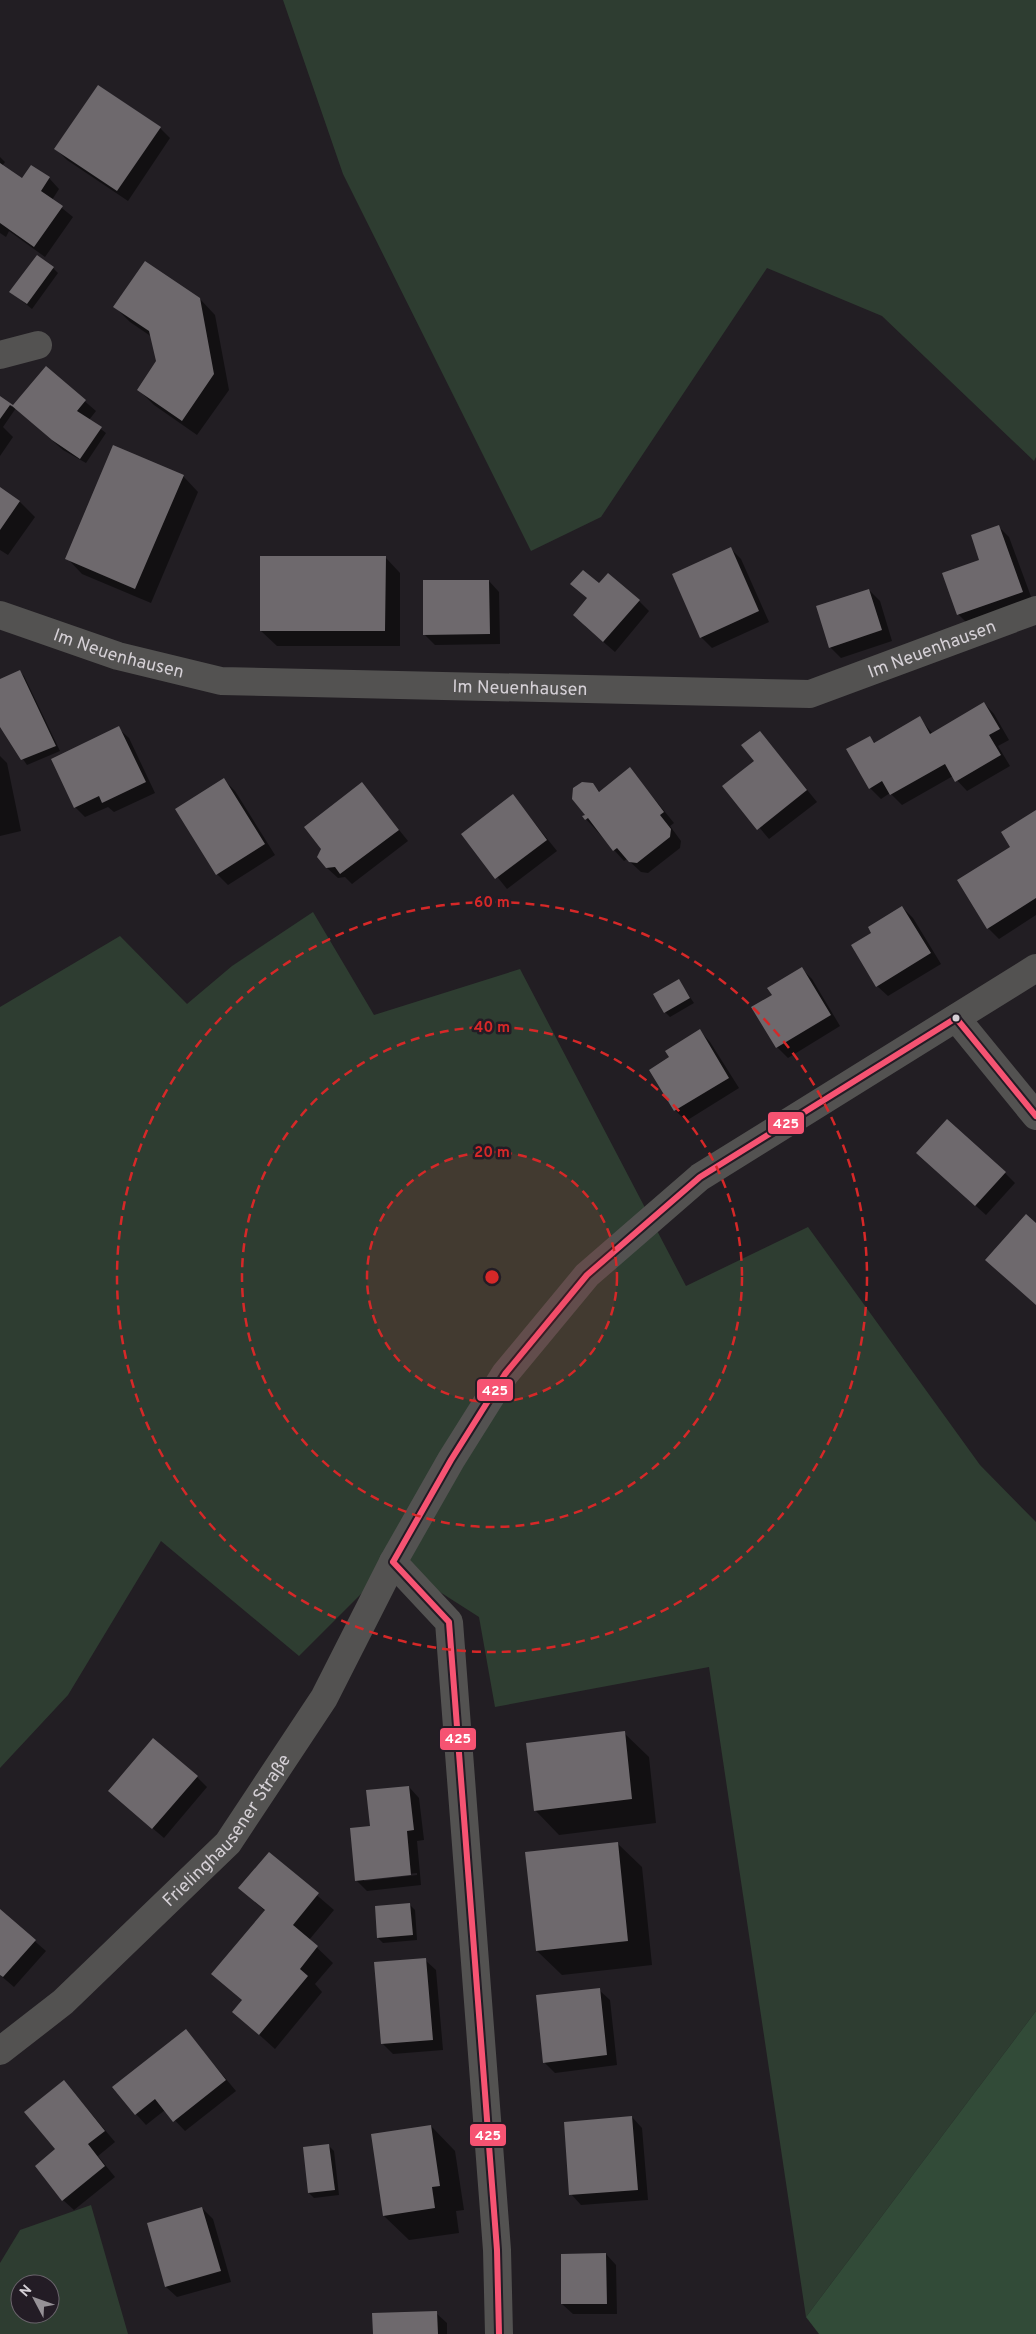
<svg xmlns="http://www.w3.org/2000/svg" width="1036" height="2334" font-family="Overpass,sans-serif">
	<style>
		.green { fill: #2e3d31; fill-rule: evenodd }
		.forest { fill: #324b38 }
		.shadow { fill: #0007; fill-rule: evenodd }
		.building { fill: #6e696d }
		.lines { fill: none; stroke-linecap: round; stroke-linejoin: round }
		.street { stroke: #535251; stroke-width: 28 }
		.bus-1-casing { stroke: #231c25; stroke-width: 10 }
		.bus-1 { stroke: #f65372; stroke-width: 6 }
		.ring { fill: none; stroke: #d62828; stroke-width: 2.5; stroke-dasharray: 9 6 }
		.bus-dot { fill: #d5d0d6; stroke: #231c25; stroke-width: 2 }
		.labels { text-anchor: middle; stroke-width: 5; stroke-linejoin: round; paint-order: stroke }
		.street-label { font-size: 18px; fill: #d5d0d6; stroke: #231c25 }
		.centre { fill: #d62828; stroke: #231c25; stroke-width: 2.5 }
		.ring-label { font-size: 15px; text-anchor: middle; font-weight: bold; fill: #d62828; stroke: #231c25; stroke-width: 5; stroke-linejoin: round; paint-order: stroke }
		.line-badge { stroke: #231c25; stroke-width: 2 }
		.badge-label { font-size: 14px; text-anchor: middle; font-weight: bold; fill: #fff }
	</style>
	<rect width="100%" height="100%" fill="#221e23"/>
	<path class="green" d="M283,0H1036V457L1034,461L882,316L767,268L601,517L531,551L343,174Z
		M313,912L374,1015L520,969L686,1286L808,1227L980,1465L1036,1522V2011L806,2317L709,1667L495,1707L479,1617L393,1562L299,1656L161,1541L68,1695L0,1768V1007L120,936L187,1004L232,966Z
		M91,2205L128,2334H0V2263L20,2230ZM20,2284H50V2314H20Z"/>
	<path class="forest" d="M1036,2011V2334H819L806,2317Z"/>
	<path class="shadow" d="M160,128L170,138L128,201L67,160L56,149Z
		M0,157L5,162L2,166L23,180L49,178L59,189L52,200L73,217L45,257L9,231L6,237L0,233Z
		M53,268L58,273L32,309L11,292Z
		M200,299L215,315L229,390L197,435L154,405L139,390L157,361L152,337L130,322L115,307Z
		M46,368L96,411L89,420L106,433L86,463L63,450L16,408L3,427L13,437L0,456V398L12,407Z
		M183,476L198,492L151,603L82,574L67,558Z
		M0,488L20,502L35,517L8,555L0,550Z
		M998,526L1009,537L1033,602L969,625L958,614Z
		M730,548L741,559L769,622L712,648L701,637Z
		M385,557L400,573V646H277L261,631Z
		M489,581L499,592L500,644L435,645L424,634Z
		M572,584L600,585L639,601L649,611L615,652L585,626L588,599Z
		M869,590L880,601L892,641L841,658L830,647Z
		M19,671L24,676L60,751L27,765L0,725V681Z
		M984,703L994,714L1009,740L998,746L1010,766L967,791L953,776L902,805L890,793L881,799L870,788L848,749L869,737L875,743L919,718L933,734Z
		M118,728L129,738L155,793L114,812L108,807L85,817L75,807Z
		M760,732L817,802L769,839L724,786L756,761Z
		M0,756L7,763L21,831L0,836Z
		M630,769L674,823L670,826L681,841L680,848L648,873L641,872L627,859L624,861L586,819L592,784L600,792Z
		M224,780L235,791L275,855L228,885L217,874Z
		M362,784L408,841L352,884L345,877L338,878L327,868Z
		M513,796L557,851L507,889L463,834Z
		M1036,811V915L999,939L988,928L1012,848Z
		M902,907L913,918L941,964L888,996L877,986Z
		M801,968L812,979L840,1026L788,1058L777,1047Z
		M678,980L694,1003L670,1017L665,1012Z
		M700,1031L710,1042L739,1088L686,1121L675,1110L671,1058Z
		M928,1163L1005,1173L1015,1183L986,1215Z
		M624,1733L649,1757L656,1823L559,1835L535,1810Z
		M197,1777L207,1787L164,1838L109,1791Z
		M409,1787L419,1798L424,1840L417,1841L421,1885L367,1891L356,1880L371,1827ZM417,1873V1875L364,1881V1879Z
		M617,1843L642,1867L652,1965L562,1975L537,1951Z
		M269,1854L334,1910L309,1940L333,1963L315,1984L322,1992L275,2049L234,2012L243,2001L213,1974L266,1912L240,1888Z
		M410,1905L415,1910L417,1940L383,1943L378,1938Z
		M0,1911L46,1951L14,1987L0,1975Z
		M425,1960L436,1970L443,2050L393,2054L382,2043Z
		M599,1990L610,2000L617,2065L555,2073L544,2062Z
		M186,2031L236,2091L185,2131L165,2110L146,2125L136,2114Z
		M64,2081L115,2142L98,2156L115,2177L74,2210L63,2200L57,2150Z
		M632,2117L642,2128L648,2200L581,2205L571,2194Z
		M431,2126L455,2151L464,2210L456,2211L459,2233L409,2240L384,2216Z
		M328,2145L334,2151L339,2195L314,2198L309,2193L304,2148Z
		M202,2208L213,2219L231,2282L177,2297L166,2287Z
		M606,2254L616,2265L617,2314H573L562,2304Z
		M436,2313L447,2323V2334H374Z"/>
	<path class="building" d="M98,85L161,127L117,191L54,149Z
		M0,163L22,178L31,165L50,177L41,191L63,206L34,247L0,223Z
		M37,255L54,267L27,304L9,292Z
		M145,261L200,298L214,374L182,421L137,390L156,361L149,331L113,307Z
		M46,366L86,400L77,411L102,427L80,459L52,440L12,406L10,405L0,419V396L13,405Z
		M113,445L184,475L135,589L65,559Z
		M0,487L20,501L0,530Z
		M999,525L1023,592L957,615L942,573L979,560L971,535Z
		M731,547L759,611L700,638L672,574Z
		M260,556H386L385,631H260Z
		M583,570L599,583L608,573L640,600L603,642L573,615L587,598L570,584Z
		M423,580H489L490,634L423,635Z
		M869,589L882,630L829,648L816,606Z
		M20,670L56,746L21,760L0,727V679Z
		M984,702L1000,729L989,735L1001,755L955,782L945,764L890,795L882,781L869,789L846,749L870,736L874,743L920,716L930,734Z
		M119,726L146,782L102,803L99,796L74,808L51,759Z
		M760,731L807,790L757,830L722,786L754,761L741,745Z
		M630,767L664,812L660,815L671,829L670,837L637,863L629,862L617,848L613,851L588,818L585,820L582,816L585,815L572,799L573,788L582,782L593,783L599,792Z
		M224,778L265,844L216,875L175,809Z
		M362,782L399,830L340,874L335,867L326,868L317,857L321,849L304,827Z
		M513,794L547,840L495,879L461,834Z
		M1036,810V898L987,929L957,880L1010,847L1001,832Z
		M902,906L931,953L876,987L851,945L871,933L868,927Z
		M802,967L831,1015L776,1048L751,1007L772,995L767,988Z
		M679,979L690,998L664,1013L653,994Z
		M700,1029L729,1078L674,1111L649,1070L669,1057L665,1051Z
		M947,1119L1006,1172L975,1206L916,1153Z
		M1026,1214L1036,1223V1305L985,1260Z
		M625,1731L632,1799L534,1811L526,1743Z
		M153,1738L198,1776L152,1829L108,1791Z
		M409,1786L414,1830L407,1831L411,1875L355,1881L350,1828L370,1826L366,1790Z
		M618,1842L628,1941L536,1951L525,1852Z
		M269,1852L319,1893L293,1925L318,1946L300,1969L308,1976L259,2035L232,2012L242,2000L211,1974L265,1910L238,1888Z
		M410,1903L413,1935L377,1938L375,1906Z
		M0,1909L36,1940L3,1977L0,1975Z
		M426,1958L433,2040L381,2044L374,1962Z
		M600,1988L607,2055L543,2063L536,1995Z
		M186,2029L226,2080L173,2122L155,2099L135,2115L112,2087Z
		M64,2080L105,2131L88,2144L105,2166L62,2201L35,2166L55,2149L24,2112Z
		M632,2116L638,2190L569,2195L564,2122Z
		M431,2125L440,2186L432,2187L435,2208L383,2216L371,2134Z
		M329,2144L335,2190L308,2193L303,2147Z
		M202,2207L221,2271L165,2287L147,2223Z
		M606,2253L607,2304H561V2254Z
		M437,2311L438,2334H373L372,2313Z"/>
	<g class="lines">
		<g class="street">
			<path d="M0,355L38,345"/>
			<path id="s1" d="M0,615L118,656L221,681L810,694L1036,610"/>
			<path d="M956,1018L1036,1116"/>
			<path d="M393,1562L449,1622L497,2250L499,2334"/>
			<path id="s2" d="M0,2051L63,2002L228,1843L324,1698L393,1562L451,1460L505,1374L587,1275L700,1177L1036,968"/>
		</g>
		<g class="bus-1-casing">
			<path id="bus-1" d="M956,1018L1036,1116
				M393,1562L451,1460L505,1374L587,1275L700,1177L956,1018
				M393,1562L449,1622L497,2250L499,2334"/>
		</g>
		<use href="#bus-1" class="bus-1"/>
	</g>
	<circle cx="492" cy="1277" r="125" fill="#d62828" fill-opacity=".12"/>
	<g class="ring">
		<circle cx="492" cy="1277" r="125"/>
		<circle cx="492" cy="1277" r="250"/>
		<circle cx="492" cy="1277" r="375"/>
	</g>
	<circle class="bus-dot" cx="956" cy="1018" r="4.5"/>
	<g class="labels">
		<g class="street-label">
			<text dy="6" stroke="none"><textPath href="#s1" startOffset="950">Im Neuenhausen</textPath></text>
			<text dy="6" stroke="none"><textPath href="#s1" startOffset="125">Im Neuenhausen</textPath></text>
			<text dy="6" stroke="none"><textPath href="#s1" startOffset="530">Im Neuenhausen</textPath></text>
			<text dy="6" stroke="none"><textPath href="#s2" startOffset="318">Frielinghausener Straße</textPath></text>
		</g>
	</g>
	<circle cx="492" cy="1277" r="8" class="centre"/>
	<g class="ring-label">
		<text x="492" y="907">60 m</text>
		<text x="492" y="1032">40 m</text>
		<text x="492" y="1157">20 m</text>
	</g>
	<g class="line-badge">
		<rect x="767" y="1111" width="38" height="24" rx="5" fill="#f65372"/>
		<rect x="476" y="1378" width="38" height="24" rx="5" fill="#f65372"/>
		<rect x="439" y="1727" width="38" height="24" rx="5" fill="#f65372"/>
		<rect x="469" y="2123" width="38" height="24" rx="5" fill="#f65372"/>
	</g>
	<g class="badge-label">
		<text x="786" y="1128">425</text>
		<text x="495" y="1395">425</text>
		<text x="458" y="1743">425</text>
		<text x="488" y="2140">425</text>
	</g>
	<g transform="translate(35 2299) rotate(311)"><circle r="24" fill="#231c25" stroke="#6a646c"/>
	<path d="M0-4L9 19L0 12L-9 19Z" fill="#969297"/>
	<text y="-8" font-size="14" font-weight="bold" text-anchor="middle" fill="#d5d0d6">N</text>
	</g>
</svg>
